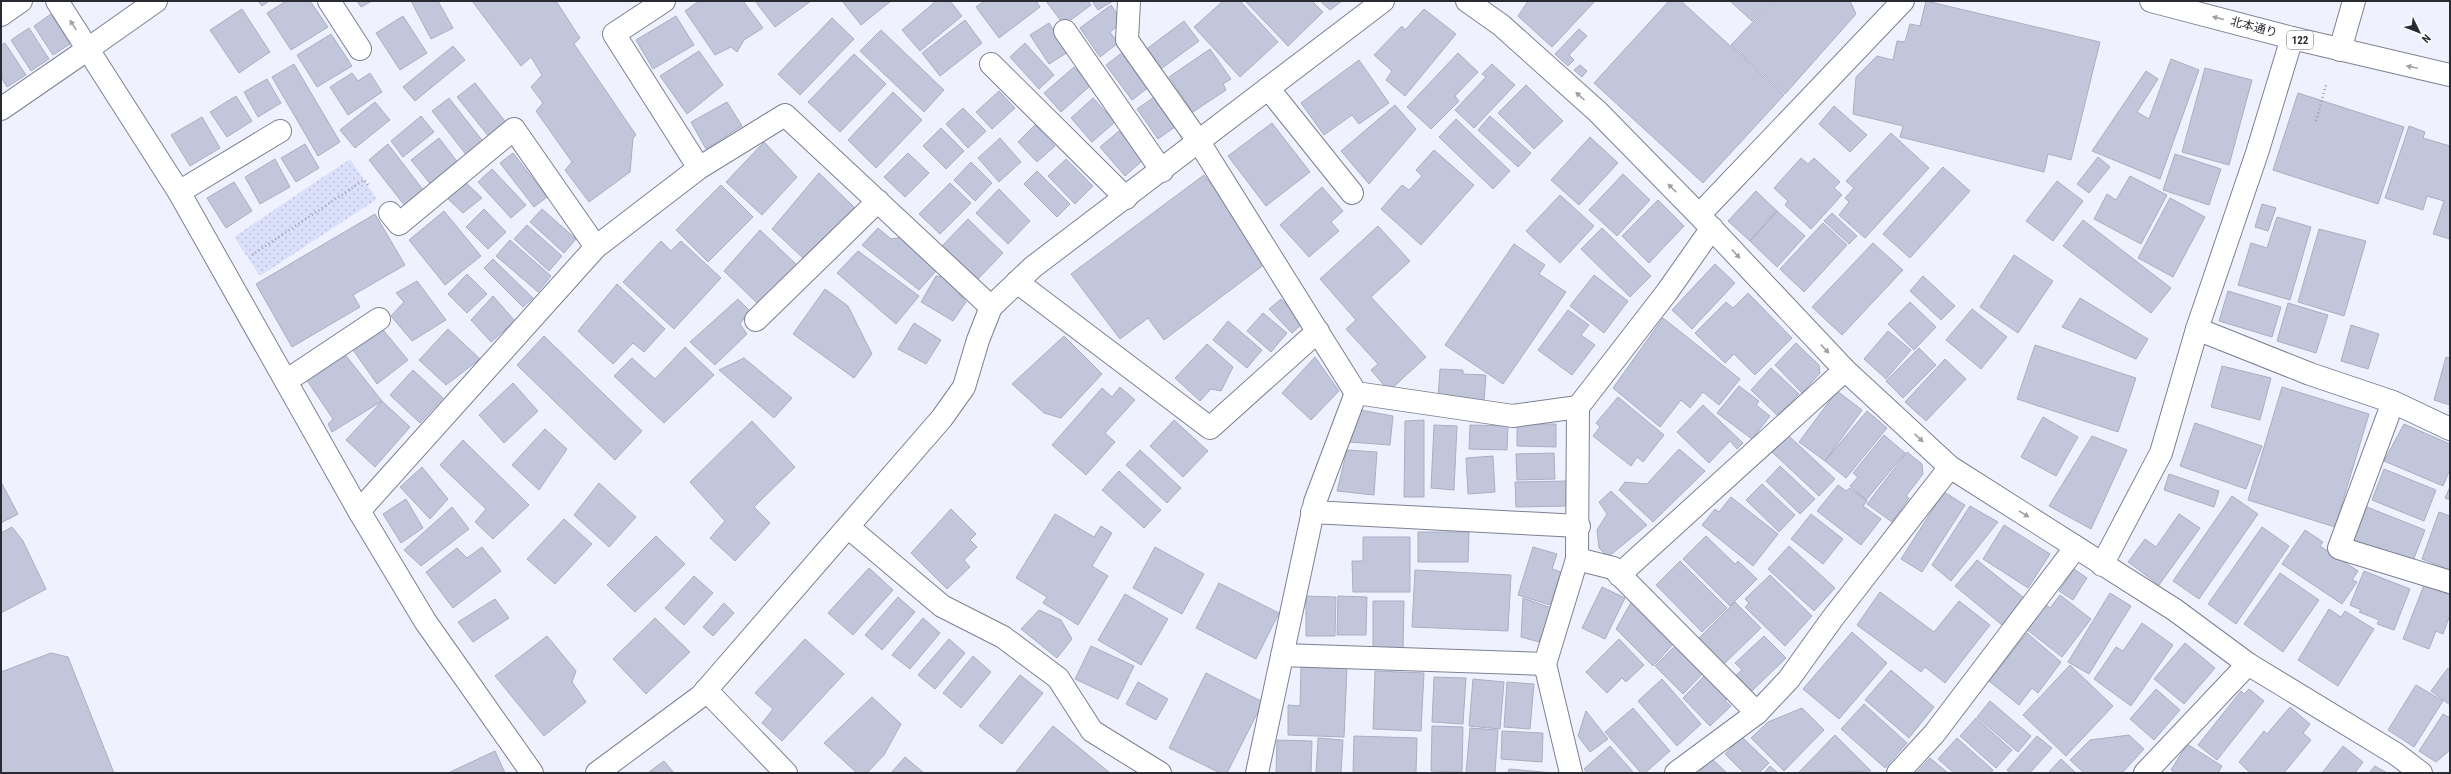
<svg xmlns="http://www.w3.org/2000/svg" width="2451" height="774" font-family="'Roboto Condensed','Noto Sans JP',sans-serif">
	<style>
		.grass { fill: url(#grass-dots) }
		.building { fill: #c2c6db; stroke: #aaaec2 }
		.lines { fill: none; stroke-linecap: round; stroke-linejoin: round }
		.service-casing { stroke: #7c8092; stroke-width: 24 }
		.minor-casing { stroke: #7c8092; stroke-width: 24 }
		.trunk-casing { stroke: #7c8092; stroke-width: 24 }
		.path { stroke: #9a9ca6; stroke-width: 2.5; stroke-dasharray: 1 3; stroke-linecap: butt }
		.service { stroke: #fff; stroke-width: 22 }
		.minor { stroke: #fff; stroke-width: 22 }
		.trunk { stroke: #fff; stroke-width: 22 }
		.oneway { fill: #9f9fa3 }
		.labels { text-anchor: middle; stroke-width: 3; stroke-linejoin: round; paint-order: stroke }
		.shield { fill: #fff; stroke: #696a70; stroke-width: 1 }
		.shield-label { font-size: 11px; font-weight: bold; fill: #292a32 }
		.street-label { font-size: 12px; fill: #292a32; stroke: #fff }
	</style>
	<defs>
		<pattern id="grass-dots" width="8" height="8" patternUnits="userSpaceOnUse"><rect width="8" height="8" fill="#dae0fc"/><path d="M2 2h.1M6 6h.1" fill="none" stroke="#bbc0d8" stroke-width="1.8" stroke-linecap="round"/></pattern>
	</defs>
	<rect width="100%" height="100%" fill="#eff2fe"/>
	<path class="grass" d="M350,159L377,199L260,276L234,237Z"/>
	<path class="building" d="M258,1H269L262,6Z
		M286,1H310L328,27L291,50L267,13Z
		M357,1H372L361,7Z
		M411,1H438L453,28L431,39Z
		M472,1H556L580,38L574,44L636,135L633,138L630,172L589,202L565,170L572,162L536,111L543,103L531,87L542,75L531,57L521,66Z
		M699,1H743L763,28L744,40L737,52L731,47L715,55L685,11Z
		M755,1H811L775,27Z
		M842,1H891L861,25Z
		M936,1H950L962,16L920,51L902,30Z
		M984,1H1036L1040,7L999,38L976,7Z
		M1046,1H1088L1091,5L1064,25Z
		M1092,1H1113L1098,10Z
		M1223,1H1240L1278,42L1240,77L1194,27Z
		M1245,1H1312L1323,12L1288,46Z
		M1320,1H1342L1330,10Z
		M1528,1H1595L1552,47L1518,16Z
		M1669,1H1681L1784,95L1703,183L1594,83Z
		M1730,1H1771L1752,21Z
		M1773,1H1850L1856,14L1785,94L1731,45Z
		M1926,1L2100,42L2071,160L2048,154L2044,172L1900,137L1903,126L1853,114L1856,77L1877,56L1893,60L1897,41L1905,42L1910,24L1920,26Z
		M1111,5L1123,22L1110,32L1118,43L1100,57L1080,28Z
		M242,9L270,52L239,73L210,30Z
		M1424,9L1456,34L1405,96L1386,80L1392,71L1374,55L1402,26L1405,30Z
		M51,14L70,44L53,55L34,26Z
		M403,16L427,53L400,70L376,33Z
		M676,16L694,45L653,69L636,40Z
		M832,18L854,39L800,95L778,74Z
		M965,20L982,43L940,76L922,53Z
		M1184,21L1199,41L1158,71L1144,51Z
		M1049,23L1068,52L1049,64L1030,35Z
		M29,28L49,59L31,71L11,40Z
		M1579,29L1587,36L1569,55L1574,60L1568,66L1555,54Z
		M881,30L944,90L924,112L860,51Z
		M331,34L352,66L317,87L297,55Z
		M5,43L26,75L7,87L1,77V45Z
		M1025,43L1054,75L1039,89L1010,57Z
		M453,46L465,60L415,101L403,87Z
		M1210,49L1231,79L1223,84L1226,90L1193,112L1169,77Z
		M699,51L723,85L687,114L660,76Z
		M1123,52L1149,87L1132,100L1106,65Z
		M1458,53L1478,72L1455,96L1459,101L1431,129L1407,107Z
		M854,54L886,84L840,132L808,102Z
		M2171,59L2199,70L2160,179L2092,151L2146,71L2158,79L2137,112L2149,119Z
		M1359,60L1389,103L1359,124L1352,115L1324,135L1301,103Z
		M294,64L340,142L318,156L272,77Z
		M1492,64L1515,85L1474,128L1455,110L1486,77L1482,74Z
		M1580,65L1587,71L1582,77L1574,70Z
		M1074,67L1091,85L1061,112L1044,93Z
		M2205,68L2252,80L2229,165L2182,152Z
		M352,73L358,81L370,73L382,92L348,115L330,87Z
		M267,79L281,103L258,117L244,92Z
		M475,83L508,125L490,138L457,97Z
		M1526,85L1563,121L1534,149L1498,113Z
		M999,91L1015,108L992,129L976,112Z
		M893,92L922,120L876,168L848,140Z
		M2298,93L2404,127L2378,204L2273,170Z
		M1157,95L1179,124L1158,139L1137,109Z
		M236,96L252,121L227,137L210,112Z
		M449,98L485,144L468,157L432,111Z
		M1093,98L1115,122L1092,142L1071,118Z
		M375,102L390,120L355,148L340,130Z
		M727,102L742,126L706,149L691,122Z
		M1395,105L1416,129L1369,184L1341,151Z
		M1834,106L1867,135L1850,152L1819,124Z
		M963,108L986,131L968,148L946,124Z
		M421,116L434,132L403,157L391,141Z
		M1490,116L1531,153L1518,167L1478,130Z
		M202,117L220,148L190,166L171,135Z
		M1456,119L1510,171L1493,189L1439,137Z
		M1272,123L1310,172L1266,206L1228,156Z
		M1035,125L1055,146L1037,162L1018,142Z
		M2409,126L2425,132L2423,138L2450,146V239L2433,234L2444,201L2427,196L2423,210L2385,198Z
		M941,128L964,151L946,169L923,146Z
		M1119,131L1143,160L1125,176L1100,147Z
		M1891,133L1929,168L1865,238L1839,215L1849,202L1845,198L1854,188L1846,181Z
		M1590,137L1618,163L1579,205L1551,180Z
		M439,138L459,164L432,186L411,160Z
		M1000,138L1021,162L999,182L978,158Z
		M764,142L797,177L762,215L726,182Z
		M305,144L319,168L296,182L281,158Z
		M388,144L424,191L405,206L369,160Z
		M1434,150L1474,185L1421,245L1381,209L1402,185L1409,190L1422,176L1416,170Z
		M513,153L547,197L534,207L500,163Z
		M908,153L929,173L905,197L884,177Z
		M2175,154L2221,169L2209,205L2163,190Z
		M2098,157L2110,167L2089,193L2077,184Z
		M1801,158L1808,164L1814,158L1840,182L1834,188L1842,195L1811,229L1785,205L1788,201L1774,188Z
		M275,159L290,187L260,204L245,177Z
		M1066,159L1093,186L1075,204L1048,176Z
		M971,162L992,183L975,201L954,180Z
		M1943,167L1970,191L1910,258L1883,234Z
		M492,169L526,205L511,218L478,182Z
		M1037,171L1070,204L1057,217L1024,184Z
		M819,173L855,208L803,258L772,229Z
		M1623,174L1650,200L1617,236L1589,210Z
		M1204,175L1269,261L1164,340L1148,318L1120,339L1071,274Z
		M2130,176L2167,195L2141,244L2094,219L2107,194L2116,200Z
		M463,180L482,198L463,213L447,198Z
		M2057,181L2083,201L2053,241L2026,221Z
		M234,182L252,211L226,228L207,198Z
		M950,183L971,203L940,234L919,214Z
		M721,185L753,217L708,262L676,230Z
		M1322,187L1343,211L1331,222L1339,231L1309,257L1280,225Z
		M999,189L1030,221L1008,244L976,213Z
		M1756,191L1777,211L1750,241L1728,221Z
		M1560,195L1594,226L1560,263L1526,231Z
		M2170,198L2205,217L2173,277L2138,258Z
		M1658,200L1684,226L1649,263L1622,236Z
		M2262,204L2276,208L2268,231L2255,227Z
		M484,209L506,232L488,249L466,227Z
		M542,209L576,239L564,253L530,222Z
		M444,211L481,256L445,285L409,240Z
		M1777,211L1805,236L1777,267L1750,241Z
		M1832,213L1857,236L1849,244L1824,221Z
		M375,214L405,265L353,295L360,307L292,347L256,284Z
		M2277,217L2311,227L2290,300L2238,285L2251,243L2267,248Z
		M968,219L1003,253L977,280L942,246Z
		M2083,220L2171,288L2151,313L2063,246Z
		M1823,223L1847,245L1804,292L1780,269Z
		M527,225L562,256L549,271L514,239Z
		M1378,226L1410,261L1371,297L1426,357L1389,391L1371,370L1378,364L1346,329L1356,320L1320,279Z
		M878,228L891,239L903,237L936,271L919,290L862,245Z
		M1602,228L1651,276L1630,297L1581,249Z
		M2319,229L2366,241L2344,316L2298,302Z
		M760,230L797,265L759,305L724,271Z
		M510,240L551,276L538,292L496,256Z
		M661,241L671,251L681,241L721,278L674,329L623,282Z
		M1873,243L1903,270L1842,335L1812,307Z
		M1514,244L1545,265L1539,274L1566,292L1503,384L1445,345Z
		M858,251L919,296L896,324L837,273Z
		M2014,255L2053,281L2018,333L1980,307Z
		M493,259L533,298L523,307L484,268Z
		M1715,264L1735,283L1692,329L1672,310Z
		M467,274L487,294L467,313L448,294Z
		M1594,275L1628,301L1604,333L1570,306Z
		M936,276L946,277L966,302L953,321L921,302Z
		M1923,276L1955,306L1941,320L1910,291Z
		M417,281L446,320L412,341L391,316L404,302L396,293Z
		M617,284L665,329L644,352L633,343L613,364L578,331Z
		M825,289L848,306L872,354L854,378L793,334Z
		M2228,291L2281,307L2272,337L2219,321Z
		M1748,293L1792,338L1755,375L1734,354L1725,363L1695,333L1726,302L1733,308Z
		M493,296L515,321L491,342L471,320Z
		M2080,298L2148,339L2136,359L2062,327Z
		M738,299L750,311L740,324L747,334L715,365L690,342Z
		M1281,299L1303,323L1292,333L1269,309Z
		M1910,302L1936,327L1914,350L1888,324Z
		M2288,303L2328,315L2316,353L2277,341Z
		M1972,309L2007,337L1981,369L1946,340Z
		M1568,310L1589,325L1581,335L1595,345L1572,375L1538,350Z
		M1263,313L1287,333L1271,352L1247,331Z
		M1663,318L1740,379L1719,405L1703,392L1690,408L1681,400L1660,427L1613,388Z
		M1228,321L1262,350L1247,368L1213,340Z
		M914,323L941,340L926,364L898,349Z
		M379,325L408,360L377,384L351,347Z
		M2351,325L2379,334L2368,369L2341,361Z
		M448,329L480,359L446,385L419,360Z
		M1888,331L1911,350L1886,379L1864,359Z
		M544,336L642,431L615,460L517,365Z
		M1064,336L1102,374L1061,418L1044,413L1012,384Z
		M1796,343L1819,365L1820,373L1802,393L1775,365Z
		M1207,344L1233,367L1221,391L1211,389L1200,401L1175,378Z
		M2035,345L2136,378L2118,432L2017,399Z
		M685,347L714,375L664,423L614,376L632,358L655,379Z
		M1919,348L1936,365L1903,398L1886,381Z
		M343,352L382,401L332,432L328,424L333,419L306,379Z
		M1315,357L1339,391L1311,420L1282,393Z
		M2446,357L2450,358V405L2434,400Z
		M744,358L792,398L774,418L719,370Z
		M1945,359L1966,379L1926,421L1905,402Z
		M2222,366L2271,378L2260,420L2211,407Z
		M1771,368L1799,394L1778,416L1751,390Z
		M1440,369L1463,370V374L1486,375L1484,401L1438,399Z
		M413,370L443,398L420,423L390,395Z
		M513,383L538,411L504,443L479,415Z
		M1739,386L1759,401L1756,405L1770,416L1752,439L1717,413Z
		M1120,387L1135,400L1105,433L1115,442L1086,475L1052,445L1102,388L1112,397Z
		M2282,387L2369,414L2335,527L2248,500Z
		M1837,391L1862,410L1825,461L1799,442Z
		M1618,397L1664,435L1643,462L1637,457L1631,466L1593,436L1600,427L1596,423Z
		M382,401L410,427L375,467L346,440Z
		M1703,405L1743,443L1737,449L1730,441L1709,463L1677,432Z
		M1360,410L1393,416L1390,445L1349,442Z
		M1867,411L1887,428L1846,478L1825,461Z
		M2043,417L2078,437L2056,476L2021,457Z
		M1174,420L1208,451L1183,477L1150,446Z
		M1424,420V497H1404L1405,421Z
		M752,421L795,467L754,507L770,523L735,561L710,538L725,521L690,482Z
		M2195,423L2262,446L2246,489L2180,466Z
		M1517,424H1556V447L1517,446Z
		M2404,424L2450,444V469L2443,486L2384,461Z
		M1434,425L1457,426L1454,490L1431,488Z
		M1470,425L1508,426L1507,450L1469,449Z
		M545,429L567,449L539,490L512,465Z
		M1788,435L1835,479L1819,496L1772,452Z
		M1884,435L1905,453L1866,500L1850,486L1858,477L1853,473Z
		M2092,436L2127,450L2091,529L2049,506Z
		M463,440L529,505L493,539L475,522L486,509L440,465Z
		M1679,449L1705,471L1653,522L1619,490L1625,482L1647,484Z
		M1140,450L1181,488L1167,503L1126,465Z
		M1347,450L1377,452L1374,495L1337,491Z
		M1907,452L1922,464L1923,474L1906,496L1909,498L1892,522L1867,504Z
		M1554,453L1555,479L1517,480L1516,454Z
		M1493,456L1495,492L1468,494L1466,458Z
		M1780,466L1815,499L1800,514L1766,481Z
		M422,467L448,499L430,519L400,487Z
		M2384,469L2436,490L2424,521L2372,500Z
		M1119,471L1161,510L1144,528L1102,490Z
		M2169,474L2219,491L2214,507L2164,490Z
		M1567,481V506L1516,507L1515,482Z
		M1,482L18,514L1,523Z
		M599,483L636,517L609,547L574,515Z
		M1762,484L1795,515L1779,532L1746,500Z
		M1838,485L1846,491L1850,488L1867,501L1863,506L1881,519L1861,545L1817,511Z
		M2450,487V500L2445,498Z
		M1611,491L1647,525L1608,557L1599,548L1597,530L1607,514L1599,502Z
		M1944,492L1965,505L1922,572L1901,559Z
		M2232,496L2258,514L2199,599L2173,581Z
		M1731,497L1778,534L1753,566L1702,525L1715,509L1719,512Z
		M406,499L423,528L401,543L383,514Z
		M1970,506L1998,522L1951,581L1932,565Z
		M452,507L469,529L421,566L404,550Z
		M2367,507L2425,530L2413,561L2379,548L2378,551L2353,542Z
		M951,509L976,534L970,540L977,547L964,560L970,567L947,589L911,553Z
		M2439,512L2450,516V570L2422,559Z
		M1055,514L1094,537L1101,526L1112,533L1092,566L1108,576L1078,625L1043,603L1047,597L1016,578Z
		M1811,514L1843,539L1823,564L1791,539Z
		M2179,514L2200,528L2159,585L2128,562L2145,539L2156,547Z
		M564,519L592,544L555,584L527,559Z
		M2004,525L2050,554L2028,588L1983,559Z
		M12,527L23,541L46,589L1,613V533Z
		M2262,527L2289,546L2236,624L2208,604Z
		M2305,530L2323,542L2320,546L2358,571L2352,580L2357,582L2342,604L2282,564Z
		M1418,532H1469L1468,562H1418Z
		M656,536L685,564L635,612L607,585Z
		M1706,536L1735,564L1738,561L1757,579L1730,606L1683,559Z
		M1363,537H1410V592H1353L1352,561H1363Z
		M1789,546L1835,588L1814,611L1768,569Z
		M482,547L501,571L453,608L426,572L457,548L467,558Z
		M1155,547L1204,574L1182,614L1133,588Z
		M1533,547L1557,554L1552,569L1561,572L1550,605L1518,595Z
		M1977,560L2024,598L2002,625L1955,586Z
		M1680,561L1727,608L1702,632L1656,585Z
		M869,568L893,590L853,635L828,613Z
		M2074,569L2087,578L2073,600L2059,591Z
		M1415,570L1511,575L1508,631L1412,627Z
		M2364,571L2410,589L2394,630L2377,624L2379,620L2359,612L2361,610L2350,605Z
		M2280,573L2319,600L2283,652L2244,624Z
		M1770,575L1812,616L1785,646L1745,607L1749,603L1745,599Z
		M694,576L713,593L684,625L665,608Z
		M1219,583L1279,613L1256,659L1196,628Z
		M2424,585L2450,595V615L2443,634L2436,631L2429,649L2403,639Z
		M1602,587L1625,598L1605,639L1582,628Z
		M1880,592L1934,632L1959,601L1990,625L1945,683L1925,667L1921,672L1857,625Z
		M2110,593L2131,606L2089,674L2068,662Z
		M1125,594L1168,619L1141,665L1098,640Z
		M2060,595L2091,619L2062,657L2026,629L2045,604L2050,608Z
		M1306,596L1336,597L1335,636H1306Z
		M1338,596L1367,597L1366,635H1337Z
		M898,597L915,612L882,650L865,635Z
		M1523,598L1552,608L1539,642L1521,637Z
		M495,599L509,618L473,642L458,622Z
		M1633,599L1676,641L1653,666L1616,629Z
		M1373,601H1404L1403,649H1373Z
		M1735,602L1761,628L1723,665L1698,639Z
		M724,603L734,613L713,636L703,627Z
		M2329,609L2341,617L2345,611L2374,629L2338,686L2298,660Z
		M1039,610L1061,620L1072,639L1057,658L1021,629Z
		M655,618L690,652L646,694L613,659Z
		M923,618L940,633L910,669L892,655Z
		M2142,623L2173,645L2131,706L2094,679L2116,647L2123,651Z
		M1852,632L1887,663L1839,719L1803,689Z
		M2027,633L2061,662L2038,693L2032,688L2019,705L1989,681Z
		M547,636L576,671L572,682L586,702L544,736L495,676Z
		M1764,636L1786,658L1752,691L1736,675L1742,670L1735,663Z
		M805,639L844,674L782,741L762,723L773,709L755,693Z
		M949,639L965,653L935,689L918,675Z
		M1619,639L1644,665L1626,682L1622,678L1607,693L1586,672Z
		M1680,641L1708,668L1683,694L1655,666Z
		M2185,643L2215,668L2184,704L2154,679Z
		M1091,646L1134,666L1118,699L1075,679Z
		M51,653L68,657L114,773H1V672Z
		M973,656L991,672L961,708L943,693Z
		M2070,665L2113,706L2066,756L2023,715Z
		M1301,667L1347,668L1344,737L1288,735V705L1300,706Z
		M2448,668L2450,670V705L2431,691Z
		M1891,670L1934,707L1909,738L1865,700Z
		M1375,671L1424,673L1421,731L1373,729Z
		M1709,671L1732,694L1725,701L1731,706L1710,726L1683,698Z
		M1206,673L1263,702L1227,773H1220L1169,748Z
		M1020,675L1043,693L1002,744L979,726Z
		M1434,677L1466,678L1463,724L1432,722Z
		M1473,679L1504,682L1500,729L1469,726Z
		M1662,679L1701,724L1677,746L1638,701Z
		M1138,682L1168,699L1156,720L1126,704Z
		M1507,682L1534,684L1530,729L1504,727Z
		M2416,685L2443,701L2414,747L2388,730Z
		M2156,689L2180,710L2154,740L2130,719Z
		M2249,689L2264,701L2217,760L2198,745L2241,691L2244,694Z
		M872,697L901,724L884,755L867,773H857L824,743Z
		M1990,701L2031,736L2018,752L1977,717Z
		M1864,704L1907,743L1885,768L1841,729Z
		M2290,707L2310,724L2303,733L2311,740L2284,773H2250L2239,762L2264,731L2267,734Z
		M1633,708L1670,751L1645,773H1641L1605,732Z
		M1802,708L1824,730L1784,771L1751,738L1768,722Z
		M1586,711L1608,739L1590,752L1578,736Z
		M2443,714L2450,718V750L2436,762L2419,751Z
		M1976,718L2012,750L1996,768L1960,736Z
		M1053,726L1110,773H1015Z
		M1432,726L1463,727L1462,772L1431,771Z
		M1470,728L1498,730L1495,773H1466Z
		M1502,731L1543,733L1542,762L1501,759Z
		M1835,735L1871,771L1798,773Z
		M2129,735L2144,749L2122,773H2084L2070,760L2090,740Z
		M1354,736L1417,738L1416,773H1353Z
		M2037,736L2052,748L2030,773H2010L2007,770Z
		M1742,737L1769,763L1759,773H1744L1725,754Z
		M1318,738L1343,740L1341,773H1316Z
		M1957,738L1993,770L1991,773H1954L1938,759Z
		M1277,740L1312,741L1311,773H1276Z
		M2187,744L2222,766L2218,773H2176L2171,770Z
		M1610,746L1634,773H1587L1584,769Z
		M2343,746L2363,762L2355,773H2322Z
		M495,751L505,773H448Z
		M905,757L924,773H891Z
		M1930,758L1948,773H1916Z
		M1712,759L1727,773H1698Z
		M2061,759L2076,773H2048Z
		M664,761L674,773L649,772Z
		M1770,766L1778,773H1764Z
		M2375,766L2387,773H2369Z
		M1509,769L1554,773H1508Z"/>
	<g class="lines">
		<g class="service-casing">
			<path id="service" d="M329,1L360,49
				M664,1L614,34L699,168
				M1129,1L1127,40L1199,142L1356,393L1513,416L1578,407
				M1,15L21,1
				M1065,31L1162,171
				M88,49L156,1
				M991,64L1126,198
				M1268,88L1352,193
				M179,192L280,131
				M390,213L399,224L514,129L596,247
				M1017,282L1210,428L1318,331
				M756,320L878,201
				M2197,329L2310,374L2393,402L2450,429
				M286,381L379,319
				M2393,402L2339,548L2450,582
				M359,511L596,247L699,168L785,115L991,307
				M1312,512L1579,526
				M848,527L942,606L1003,637L1058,678L1092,731L1160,773
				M1577,559L1613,568L1757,713
				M1619,575L1845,370
				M1282,655L1545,664
				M706,690L786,773
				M1257,773L1315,502L1356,393
				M1898,773L1934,734L2076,547
				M2145,773L2248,664"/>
		</g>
		<g class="minor-casing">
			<path id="minor" d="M57,1L179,192L359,511L425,621L532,773
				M1467,1L1501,25L1598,112L1699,215L1845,370L1950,467L2175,610L2248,664L2396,754L2421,773
				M2340,50L2354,1
				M1,109L88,49
				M1699,215L1903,1
				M2102,565L2161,453L2197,329L2257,153L2292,38
				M597,773L701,696L942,418L964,387L978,340L991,307L1033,267L1383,1
				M1571,773L1545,664L1577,559L1578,407L1667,292L1712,228
				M1676,773L1757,713L1789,679L1832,619L1950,467"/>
		</g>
		<g class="trunk-casing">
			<path id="trunk" d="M2151,1L2292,38L2450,75"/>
		</g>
		<path class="path" d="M2316,121L2326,85
			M252,255L364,180L370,187"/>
		<use href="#service" class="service"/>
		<use href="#minor" class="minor"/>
		<use href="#trunk" class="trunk"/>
	</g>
	<defs><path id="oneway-solid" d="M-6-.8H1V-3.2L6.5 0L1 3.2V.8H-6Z"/></defs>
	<g class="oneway">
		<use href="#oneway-solid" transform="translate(2218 18) rotate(-166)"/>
		<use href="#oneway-solid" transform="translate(73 25) rotate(-123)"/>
		<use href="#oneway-solid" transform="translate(2412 67) rotate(-168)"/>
		<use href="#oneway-solid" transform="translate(1580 96) rotate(-138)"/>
		<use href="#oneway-solid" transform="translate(1672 188) rotate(-135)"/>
		<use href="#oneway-solid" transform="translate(1736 254) rotate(47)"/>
		<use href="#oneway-solid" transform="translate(1825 349) rotate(47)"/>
		<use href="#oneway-solid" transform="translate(1919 438) rotate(43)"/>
		<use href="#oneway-solid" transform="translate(2024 514) rotate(32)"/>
	</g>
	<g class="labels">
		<rect class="shield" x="2287" y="31" width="26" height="18" rx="3"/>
		<g class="shield-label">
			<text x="2300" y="44">122</text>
		</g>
		<g class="street-label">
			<text transform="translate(2254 27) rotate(15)" y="4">北本通り</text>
		</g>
	</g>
	<rect width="2451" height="774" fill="none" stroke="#292a32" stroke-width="4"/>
	<g transform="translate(2419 32) rotate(133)" stroke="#ffffff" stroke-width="3" paint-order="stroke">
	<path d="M0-3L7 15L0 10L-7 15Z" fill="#292a32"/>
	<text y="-6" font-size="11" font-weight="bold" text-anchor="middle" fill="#292a32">N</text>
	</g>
</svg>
